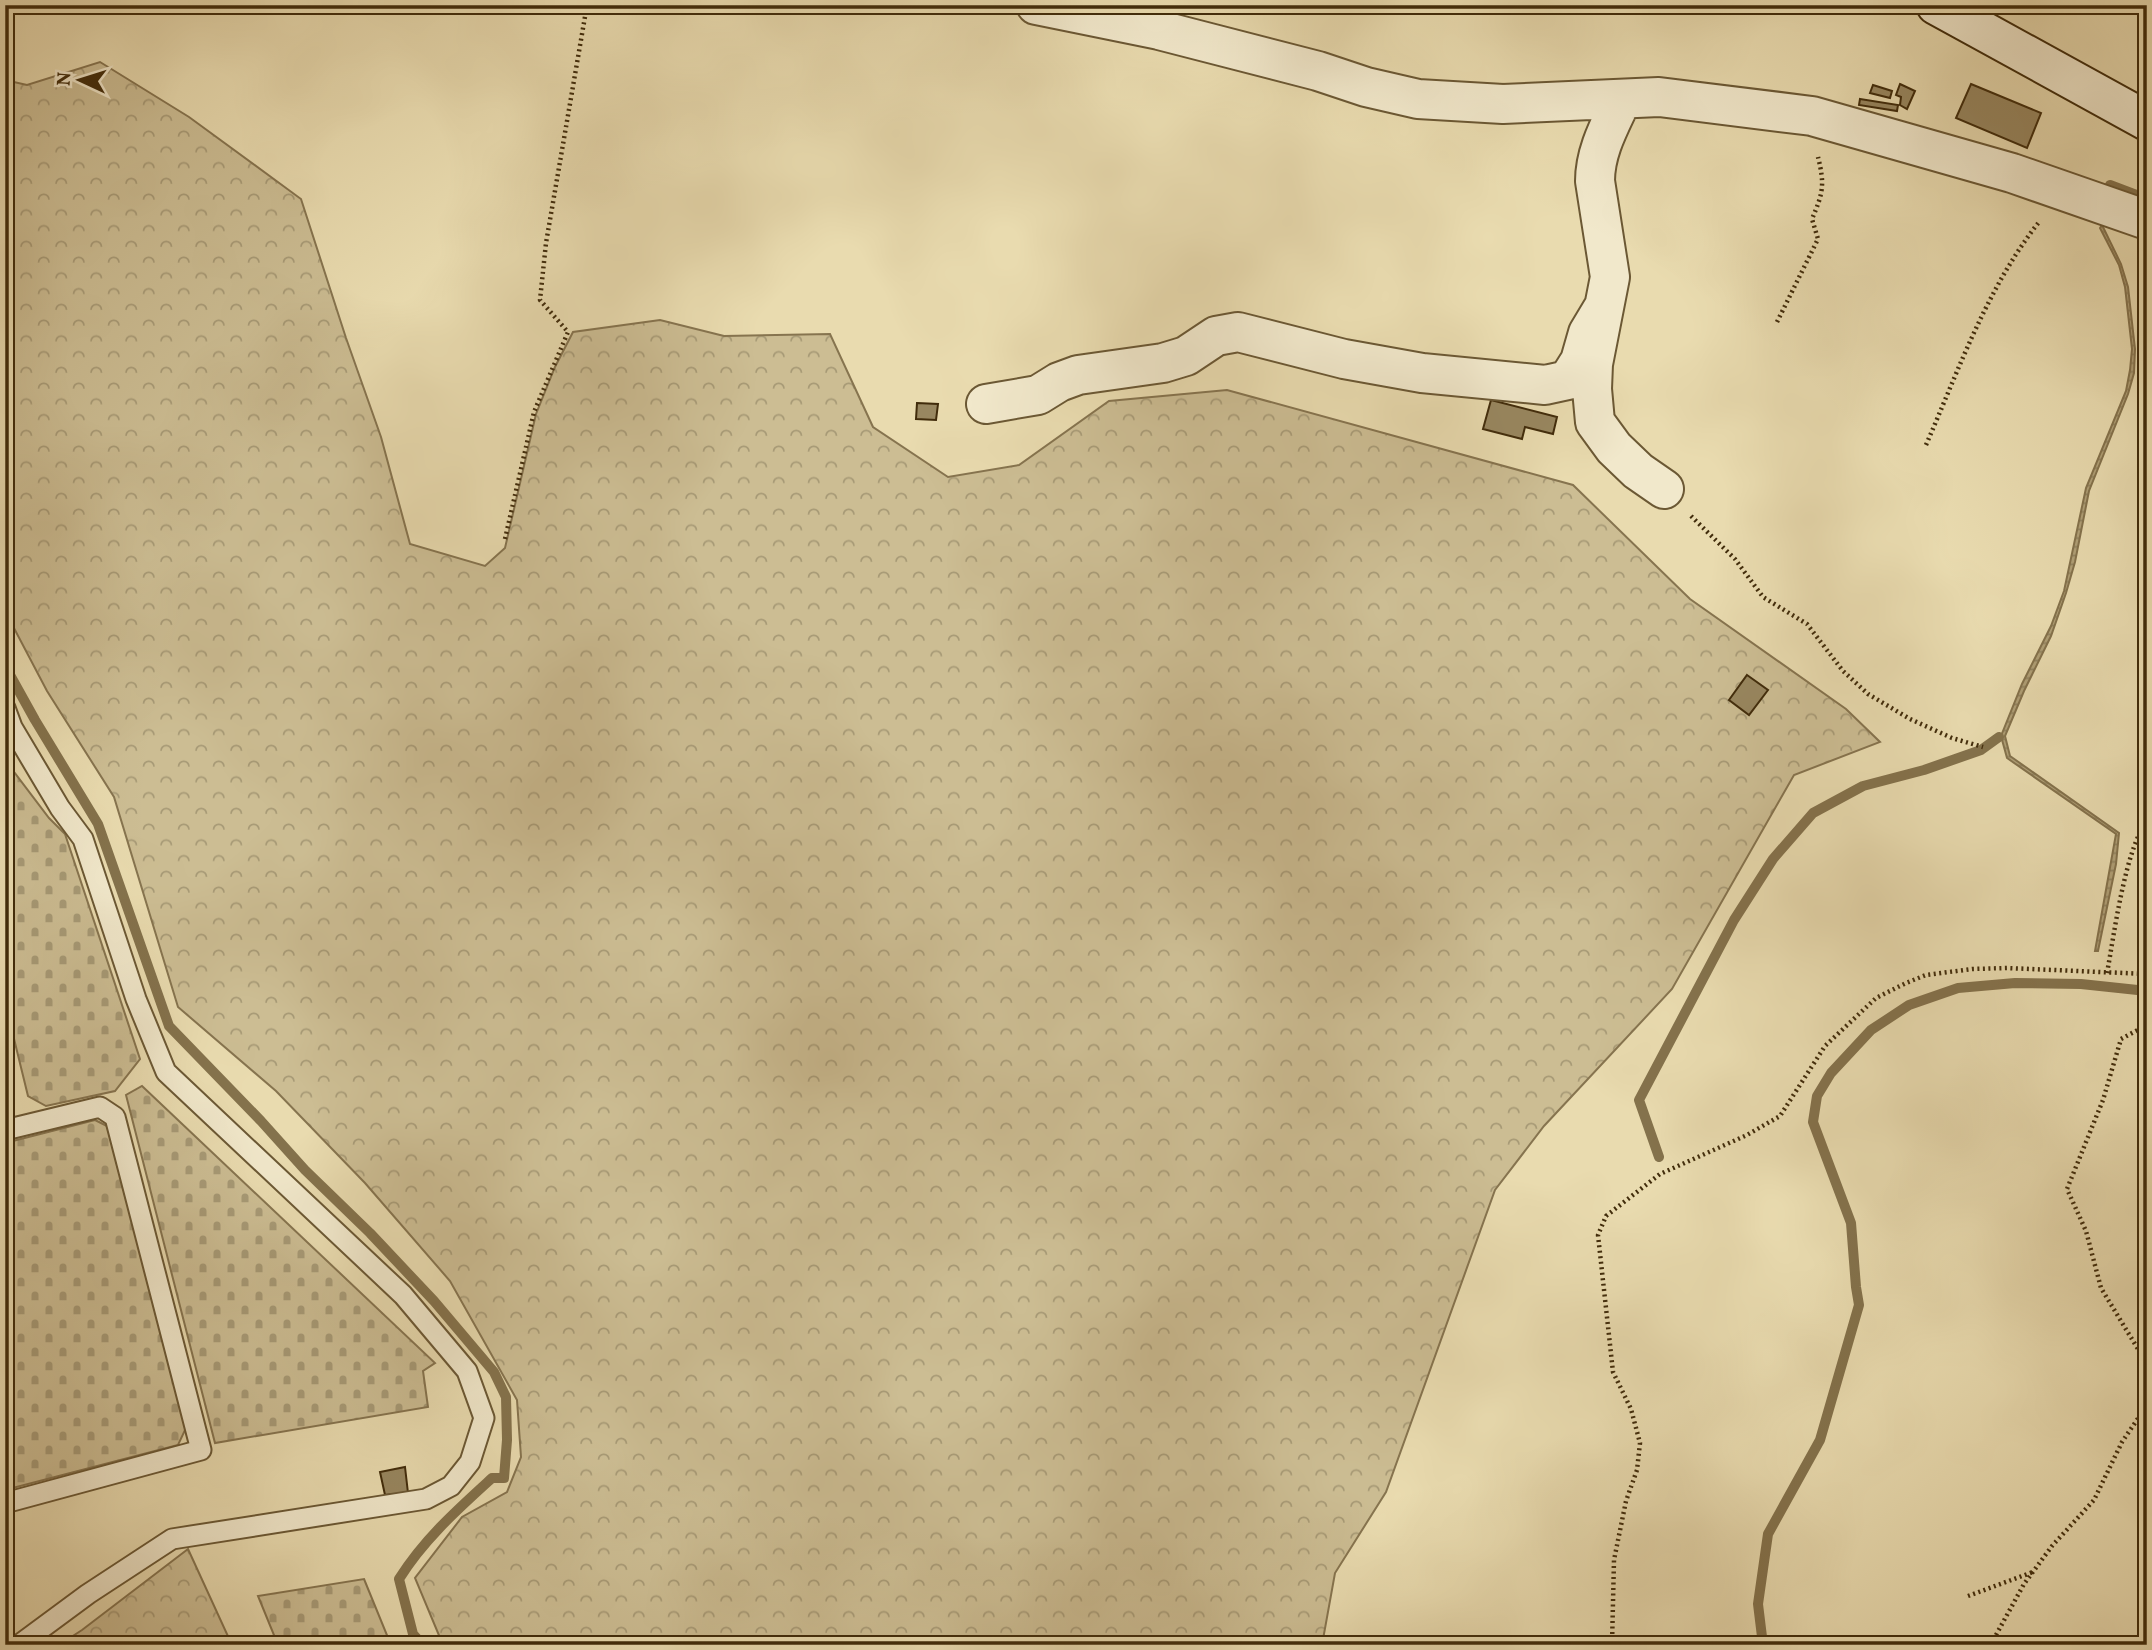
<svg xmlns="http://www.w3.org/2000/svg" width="2152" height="1650" font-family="Vollkorn,serif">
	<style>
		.forest { fill: url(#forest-crowns); stroke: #86744f; stroke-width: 2 }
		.cemetery { fill: url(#cemetery-stones); stroke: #86744f; stroke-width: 2 }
		.water { fill: url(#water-rules); stroke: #84724c; stroke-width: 2 }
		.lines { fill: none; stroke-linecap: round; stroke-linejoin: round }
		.stream { stroke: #84724c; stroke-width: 10 }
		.building { fill: #988760; stroke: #412c0b; stroke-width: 2 }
		.lane-casing { stroke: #6b5834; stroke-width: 23 }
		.street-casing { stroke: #6b5834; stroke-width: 42 }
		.secondary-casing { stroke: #412c0b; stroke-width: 42 }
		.path { stroke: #412c0b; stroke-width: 4.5; stroke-dasharray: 2 3.5; stroke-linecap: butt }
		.lane { stroke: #f1e8cb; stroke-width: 19 }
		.street { stroke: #f1e8cb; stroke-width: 38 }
		.secondary { stroke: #f1e8cb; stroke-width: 38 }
	</style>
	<defs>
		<pattern id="forest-crowns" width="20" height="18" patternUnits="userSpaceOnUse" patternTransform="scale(1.75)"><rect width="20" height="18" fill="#ccbd93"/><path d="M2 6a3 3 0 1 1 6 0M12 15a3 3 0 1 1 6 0" fill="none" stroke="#a79a76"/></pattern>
		<pattern id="cemetery-stones" width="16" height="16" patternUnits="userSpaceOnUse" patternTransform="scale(1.75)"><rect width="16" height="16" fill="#ccbd93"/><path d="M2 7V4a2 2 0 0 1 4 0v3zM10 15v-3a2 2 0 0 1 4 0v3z" fill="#a79a76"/></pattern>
		<pattern id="water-rules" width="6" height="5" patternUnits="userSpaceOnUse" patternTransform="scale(1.75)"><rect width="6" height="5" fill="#b0a077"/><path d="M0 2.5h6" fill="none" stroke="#918360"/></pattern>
	</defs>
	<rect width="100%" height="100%" fill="#e9dbaf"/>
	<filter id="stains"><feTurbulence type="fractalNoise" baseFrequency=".00286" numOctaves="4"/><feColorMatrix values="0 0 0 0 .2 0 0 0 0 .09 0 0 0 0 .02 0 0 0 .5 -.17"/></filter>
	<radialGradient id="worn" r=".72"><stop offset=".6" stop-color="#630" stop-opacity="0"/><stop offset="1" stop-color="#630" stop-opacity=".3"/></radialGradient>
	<path class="forest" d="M100,62L189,117L301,199L346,338L381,437L410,544L485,566L505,548L536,414L555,367L573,332L660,320L724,336L830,334L873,427L948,477L1019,465L1109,401L1227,390L1573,485L1690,599L1846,709L1880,742L1794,775L1672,989L1544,1126L1495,1190L1386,1492L1335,1573L1322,1645H443L415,1578L462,1517L507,1492L521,1457L517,1400L450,1281L365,1183L276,1091L178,1007L114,797L47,691L5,611V80L27,85Z
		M188,1549L232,1645H59L82,1630Z"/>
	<path class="cemetery" d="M5,760L49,818L65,834L140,1059L115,1091L46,1106L28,1096L5,1002Z
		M142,1086L435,1363L423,1371L428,1407L215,1443L126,1095Z
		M95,1120L107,1126L186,1428L178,1445L5,1490V1143Z
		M364,1579L391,1645H278L258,1596Z"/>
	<path class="water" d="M2102,225L2121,264L2128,287L2135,349L2134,373L2128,394L2089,491L2075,562L2066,593L2051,636L2024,691L2005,736L2010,756L2119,833L2116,864L2098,951H2095L2116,834L2007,758L2001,736L2022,684L2051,626L2064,591L2086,488L2126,391L2130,370L2132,349L2125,287L2119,265L2100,228Z"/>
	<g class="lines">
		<path class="stream" d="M2110,185L2147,199
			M5,666L35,720L98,824L169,1026L261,1121L305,1170L370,1233L434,1301L494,1372L506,1397L507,1440L504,1478H492C458,1509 424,1539 399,1579L413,1634L423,1645
			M1659,1157L1639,1100L1734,920L1773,859L1813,813L1863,786L1924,770L1981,750L1999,737
			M1763,1645L1758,1604L1768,1534L1820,1440L1859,1305L1856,1287L1851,1223L1813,1122L1817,1096L1831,1073L1871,1030L1909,1005L1958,988L2015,983L2081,984L2147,991"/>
	</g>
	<path class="building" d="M1900,84L1915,91L1907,109L1900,105L1901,97L1896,95Z
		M1971,84L2041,113L2027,148L1956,118Z
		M1873,85L1892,91L1890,98L1870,93Z
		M1860,99L1898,105L1897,111L1859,105Z
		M1491,400L1557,417L1553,434L1525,427L1522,439L1483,429Z
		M917,403L938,404L936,420L916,419Z
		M1747,675L1768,690L1749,715L1729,700Z
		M405,1467L408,1493L385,1495L380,1472Z"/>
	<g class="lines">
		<g class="lane-casing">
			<path id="lane" d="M5,708L12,727L60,808L83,839L136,999L166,1072L403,1295L467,1371L484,1418L470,1462L451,1486L426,1499L172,1539L88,1594L19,1645
				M5,1130L100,1107L115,1117L201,1450L5,1503"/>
		</g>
		<g class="street-casing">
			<path id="street" d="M1036,5L1159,30L1318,71L1366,87L1418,99L1503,104L1659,97L1812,116L2012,173L2147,220
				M1622,99C1610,125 1595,151 1595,181L1610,277L1593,364L1592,389L1595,422L1614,448L1638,471L1664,489
				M986,404L1038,395L1059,382L1078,375L1163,363L1186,356L1216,336L1238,332L1344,359L1422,373L1545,385L1568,380L1580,361L1588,333L1603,308"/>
		</g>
		<g class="secondary-casing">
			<path id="secondary" d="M1936,5L2147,121"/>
		</g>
		<path class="path" d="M1777,322L1818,239L1812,219C1823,193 1825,185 1818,157
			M1926,445C1959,369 1987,288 2039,222
			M1691,516L1735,559L1763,597L1807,624L1843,671L1868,694L1910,719L1952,738L1983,747
			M505,539L534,412L568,332L540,300L546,243L587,5
			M2107,973C2114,936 2125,849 2147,821
			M2147,1025L2121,1039L2103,1100L2067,1189L2086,1231L2101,1288L2144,1359L2147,1380
			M1968,1596L2033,1572
			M1996,1635L2024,1584L2052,1546L2094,1500L2122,1442L2143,1411L2147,1393
			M1612,1645L1614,1560L1626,1501L1637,1470L1640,1443L1631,1409L1613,1372L1598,1235L1606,1216L1660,1174L1747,1135L1780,1116L1825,1046L1876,998L1906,983L1926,975L1972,969L2007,968L2147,974"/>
		<use href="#lane" class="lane"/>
		<use href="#street" class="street"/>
		<use href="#secondary" class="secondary"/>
	</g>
	<rect width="2152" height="1650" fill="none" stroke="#e9dbaf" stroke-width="28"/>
	<rect x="7" y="7" width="2138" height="1636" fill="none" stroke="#412c0b" stroke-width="3.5"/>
	<rect x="14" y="14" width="2124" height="1622" fill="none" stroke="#412c0b" stroke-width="2"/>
	<g transform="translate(80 80) rotate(274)" stroke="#f1e8cb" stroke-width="5" paint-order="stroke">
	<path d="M0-5L12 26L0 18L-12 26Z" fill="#412c0b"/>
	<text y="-10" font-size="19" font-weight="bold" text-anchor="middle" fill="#412c0b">N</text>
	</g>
	<rect width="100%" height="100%" filter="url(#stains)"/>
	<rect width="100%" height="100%" fill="url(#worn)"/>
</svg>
